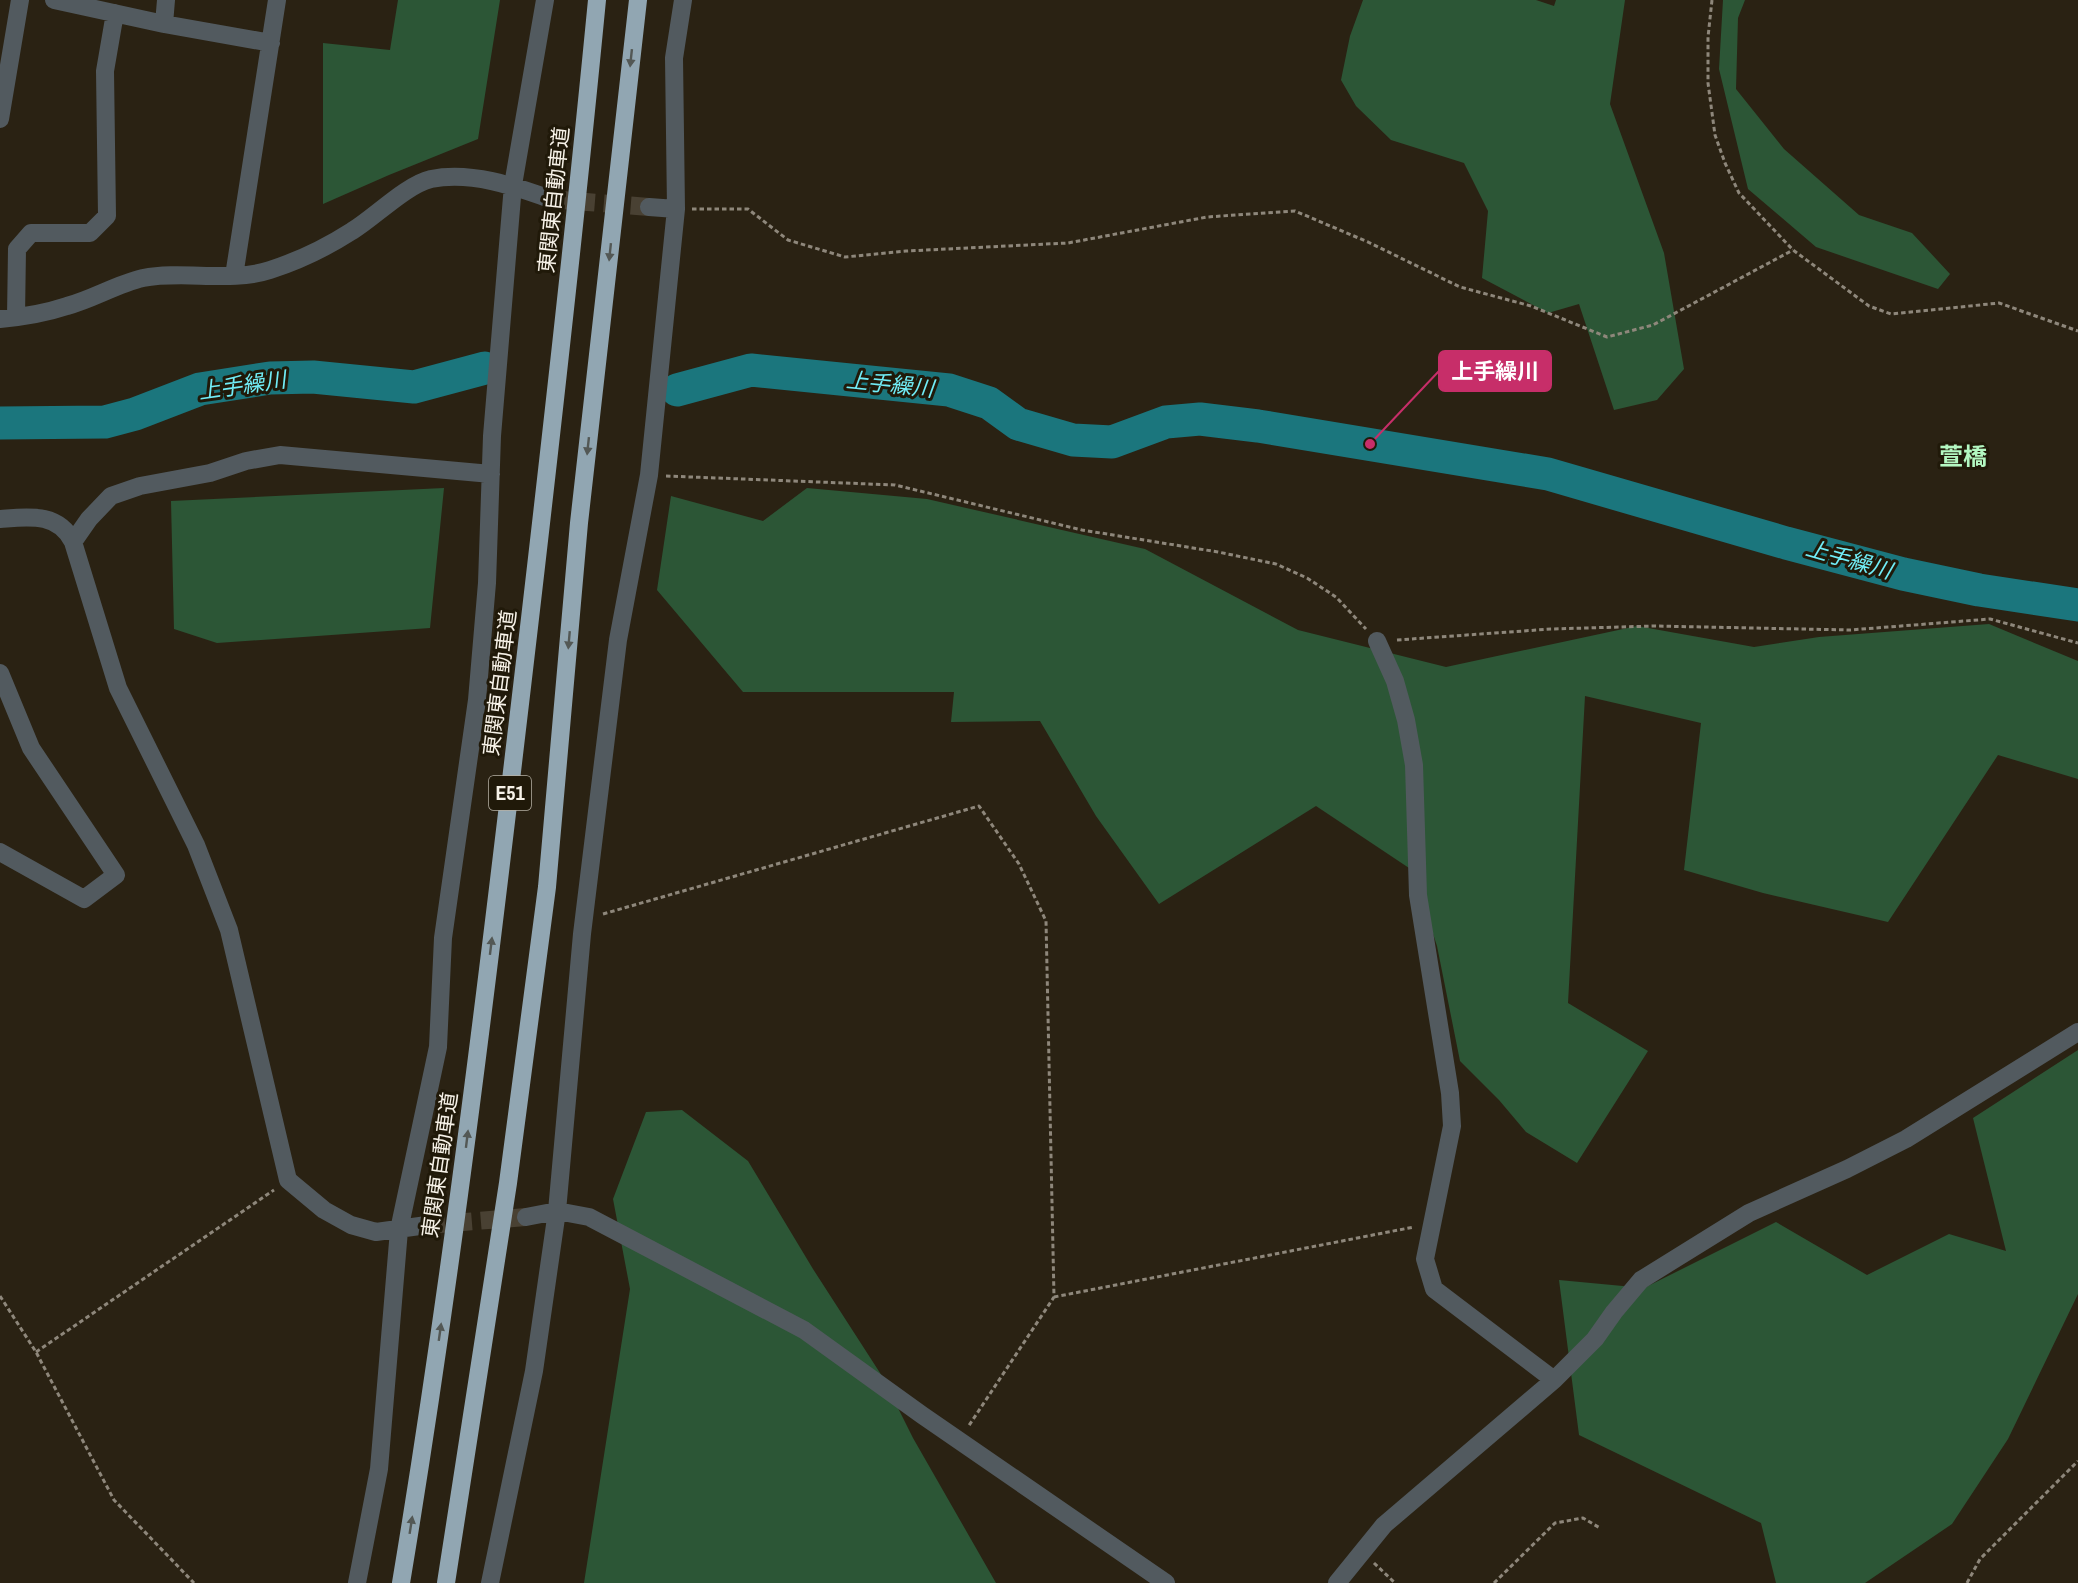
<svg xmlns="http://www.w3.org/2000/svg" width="2078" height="1583" font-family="'Archivo Narrow','Noto Sans JP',sans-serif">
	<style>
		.green { fill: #2c5636 }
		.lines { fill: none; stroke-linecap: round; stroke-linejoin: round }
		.river { stroke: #1b767d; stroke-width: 33 }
		.minor-tunnel { stroke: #494133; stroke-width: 18; stroke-dasharray: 18 9; stroke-linecap: butt }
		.path { stroke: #8e877b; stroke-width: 3; stroke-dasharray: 4.5 3; stroke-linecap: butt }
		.minor { stroke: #525a5f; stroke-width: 18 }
		.highway { stroke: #91a6b2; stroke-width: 18 }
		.oneway { fill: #535855 }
		.labels { text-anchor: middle; stroke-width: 6; stroke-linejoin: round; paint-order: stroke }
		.shield { fill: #201909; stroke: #b6b1a5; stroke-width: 1.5 }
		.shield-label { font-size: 20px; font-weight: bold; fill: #f7f2e8 }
		.street-label { font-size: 21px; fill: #f7f2e8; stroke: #201909 }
		.water-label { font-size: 22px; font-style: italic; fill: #71edf7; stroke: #201909 }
		.quarter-label { font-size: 24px; font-weight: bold; fill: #b3f7c1; stroke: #201909 }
		.leader { fill: none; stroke: #c72e69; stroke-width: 2 }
		.callout-dot { fill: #c72e69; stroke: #201909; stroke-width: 2 }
		.callout { fill: #c72e69; stroke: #c72e69; stroke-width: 2 }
		.callout-label { font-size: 22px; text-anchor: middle; font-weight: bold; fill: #fff }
	</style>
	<rect width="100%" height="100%" fill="#2a2213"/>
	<path class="green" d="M398,0H500L478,139L389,175L323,204V43L390,50Z
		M1363,0H1536L1554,6L1556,0H1625L1610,104L1664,253L1684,369L1657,400L1614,410L1579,304L1548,313L1482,278L1488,211L1464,163L1391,140L1356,106L1341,80L1350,36Z
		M1723,0H1745L1738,18L1736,89L1784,149L1859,215L1912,233L1950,274L1938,289L1816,247L1748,189L1719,69Z
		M444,488L430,628L217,643L174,629L171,501Z
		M807,488L927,499L1145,549L1298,630L1446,667L1637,626L1754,647L1819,637L1989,624L2078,661V779L1998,755L1888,922L1763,893L1684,870L1701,723L1585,696L1568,1003L1648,1051L1577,1163L1526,1132L1499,1100L1460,1061L1437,946L1412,870L1316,806L1159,904L1096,816L1040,721L951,722L954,692H743L657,590L671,496L763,521Z
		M2078,1050V1294L2008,1439L1952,1524L1865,1583H1776L1761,1523L1579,1435L1559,1280L1644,1288L1776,1222L1867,1275L1949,1234L2006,1251L1973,1118Z
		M682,1110L748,1161L813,1269L882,1376L913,1438L996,1583H584L630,1289L613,1199L646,1112Z"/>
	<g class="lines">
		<path class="river" d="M677,390L751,370L949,390L989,403L1018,424L1073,440L1112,442L1166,422L1200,419L1258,426L1548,474L1786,543L1903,574L1979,590L2078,605
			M0,423L105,422L135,414L200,389L270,378L313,377L414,387L485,368"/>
		<path class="minor-tunnel" d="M550,199L649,207
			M427,1225L526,1217"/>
		<path class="path" d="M1712,0L1708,37V83L1715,135L1725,163L1739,193L1793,250L1869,306L1891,314L1999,303L2078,331
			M692,209H748L788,240L845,257L906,251L1068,243L1207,217L1295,211L1368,242L1460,287L1531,306L1607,337L1653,325L1793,250
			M666,476L895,485L1082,530L1218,552L1276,564L1307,578L1336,597L1366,629
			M1397,640L1551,629L1655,626L1850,630L1990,619L2078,643
			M603,914L979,806L1019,864L1046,921L1054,1297L968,1427
			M0,1296L36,1352L114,1500L194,1583
			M1054,1297L1414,1227
			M36,1352L274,1190
			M1374,1563L1395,1583
			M1494,1583L1555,1523L1583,1518L1600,1528
			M1967,1583L1980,1559L2078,1461"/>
		<path class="minor" d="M54,0L164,24L271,43
			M164,24L166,0
			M0,119L20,0
			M649,207L676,209
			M234,276L277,0
			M16,317L17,249L31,233H90L107,216L105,71L115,13
			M0,319C22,317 46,313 67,306C93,299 117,284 143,278C183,270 231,283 270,270C298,261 327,247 352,231C375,217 406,185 431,179C471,171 514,186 550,199
			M0,519C28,517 58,512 73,542L118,688L196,845L229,930L288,1180L324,1210L351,1225L376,1232L427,1225
			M73,542L89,519L111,496L140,486L210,473L246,461L280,455L491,474
			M1377,641L1395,681L1406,720L1414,765L1418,895L1450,1093L1452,1126L1425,1259L1434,1289L1554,1380
			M0,673L31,748L116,875L84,899L0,852
			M526,1217L557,1211L589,1217L804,1330L922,1415L1166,1583
			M357,1583L379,1469L399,1230L438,1047L443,938L477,700L487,583L492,436L513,185L545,0
			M490,1583L534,1371L557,1211L582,934L618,640L649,475L676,209L674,58L683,0
			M1337,1583L1384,1525L1554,1380L1595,1339L1614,1312L1641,1280L1749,1213L1847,1169L1906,1139L2078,1032"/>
		<path class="highway" d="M401,1583C444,1325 477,1065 508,805C540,537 571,269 597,0
			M446,1583L508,1183L547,887L579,523L638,0"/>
	</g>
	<defs><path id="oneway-solid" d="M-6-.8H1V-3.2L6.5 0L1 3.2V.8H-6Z" transform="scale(1.5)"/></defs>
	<g class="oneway">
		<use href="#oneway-solid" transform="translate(631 58) rotate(96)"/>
		<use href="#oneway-solid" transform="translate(610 252) rotate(96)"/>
		<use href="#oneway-solid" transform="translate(588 446) rotate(96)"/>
		<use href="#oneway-solid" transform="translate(569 640) rotate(95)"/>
		<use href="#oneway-solid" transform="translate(491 946) rotate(-83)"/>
		<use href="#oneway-solid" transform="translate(467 1139) rotate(-83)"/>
		<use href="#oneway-solid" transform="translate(440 1332) rotate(-82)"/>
		<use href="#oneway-solid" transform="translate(411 1525) rotate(-81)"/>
	</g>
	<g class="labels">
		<rect class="shield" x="489" y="776" width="42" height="34" rx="4.5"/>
		<g class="shield-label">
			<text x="510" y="800">E51</text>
		</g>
		<g class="street-label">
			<text transform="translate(554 200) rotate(-84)" y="7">東関東自動車道</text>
			<text transform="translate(500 683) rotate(-83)" y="7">東関東自動車道</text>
			<text transform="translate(440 1165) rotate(-82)" y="7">東関東自動車道</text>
		</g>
		<g class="water-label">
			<text transform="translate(890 384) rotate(6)" y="8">上手繰川</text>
			<text transform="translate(242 385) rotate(-8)" y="8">上手繰川</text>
			<text transform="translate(1849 559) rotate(16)" y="8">上手繰川</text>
		</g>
		<g class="quarter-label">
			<text x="1963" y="465">萱橋</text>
		</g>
	</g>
	<path class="leader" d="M1370 444L1439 371"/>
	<circle class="callout-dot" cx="1370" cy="444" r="6"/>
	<rect class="callout" x="1439" y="351" width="112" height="40" rx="6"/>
	<g class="callout-label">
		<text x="1495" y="379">上手繰川</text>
	</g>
</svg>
